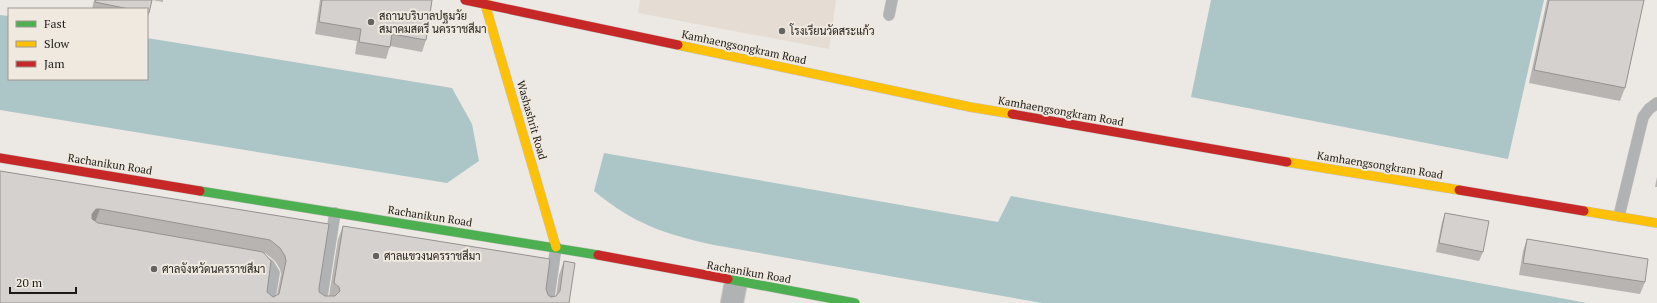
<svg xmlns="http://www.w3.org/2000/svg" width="1657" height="303" font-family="'PT Serif',Sarabun,serif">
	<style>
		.built { fill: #e5ddd3 }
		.water { fill: #acc6c7 }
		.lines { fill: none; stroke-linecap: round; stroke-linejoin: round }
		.lane-casing { stroke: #c6c3c0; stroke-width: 12 }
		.street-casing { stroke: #c6c3c0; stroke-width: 24 }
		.fast-casing { stroke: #c6c3c0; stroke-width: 10 }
		.slow-casing { stroke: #c6c3c0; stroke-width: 10 }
		.jam-casing { stroke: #c6c3c0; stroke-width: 10 }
		.lane { stroke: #b0b2b4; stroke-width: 11 }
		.street { stroke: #b0b2b4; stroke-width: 22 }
		.fast { stroke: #4caf50; stroke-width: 9 }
		.slow { stroke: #ffc107; stroke-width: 9 }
		.jam { stroke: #c62828; stroke-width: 9 }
		.wall { fill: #b7b4b2; fill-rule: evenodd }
		.shaded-wall { fill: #959291 }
		.building { fill: #d5d1cf; stroke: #959291; fill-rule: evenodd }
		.poi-dot { fill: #65635f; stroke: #efe9e0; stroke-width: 1.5 }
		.labels { text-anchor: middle; stroke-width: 4; stroke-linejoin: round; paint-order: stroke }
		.poi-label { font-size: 11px; fill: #1d1b17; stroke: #efe9e0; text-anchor: start }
		.street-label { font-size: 11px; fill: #1d1b17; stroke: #efe9e0 }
	</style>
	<rect width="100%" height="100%" fill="#ece8e4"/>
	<path class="built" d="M640,0H836L829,49L638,13Z"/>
	<path class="water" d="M1211,0H1544L1508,159L1191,97Z
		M0,15L9,16V79H147V38L452,88L472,124L479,161L447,183L0,110Z
		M604,153L998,222L1011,196L1587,303H1042L714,245C664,234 634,224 594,191Z"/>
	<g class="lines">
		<g class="lane-casing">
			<path id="lane" d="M889,15L892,0
				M1619,216L1643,117L1649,109L1657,103
				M260,259L269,265L274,273L269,303
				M328,303L321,302L335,213
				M548,303L556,247"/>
		</g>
		<g class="street-casing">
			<path id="street" d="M732,303L736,282"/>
		</g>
		<g class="fast-casing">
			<path id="fast" d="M200,191L598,255
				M728,279L855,303"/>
		</g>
		<g class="slow-casing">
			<path id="slow" d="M486,0L485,4L556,247
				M678,45L970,107L1012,114
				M1287,162L1459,190
				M1584,211L1657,223"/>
		</g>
		<g class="jam-casing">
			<path id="jam" d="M465,0L678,45
				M1012,114L1287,162
				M0,158L200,191
				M1459,190L1584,211
				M598,255L728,279"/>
		</g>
		<use href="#lane" class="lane"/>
		<use href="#street" class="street"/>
		<use href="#fast" class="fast"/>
		<use href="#slow" class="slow"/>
		<use href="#jam" class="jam"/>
	</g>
	<path class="wall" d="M94,0H152L149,13L147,20V9H92Z
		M152,0H163V2Z
		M320,0H432L426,40L422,52L390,46L386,59L355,54L357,41L315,34Z
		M1547,0H1644L1625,88L1620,101L1529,83Z
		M0,171L329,224L319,288V292L325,296H329L338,239L343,226L546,289L548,295L551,297L556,296L559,275L564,261L569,303H0ZM263,253H265L275,261L280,269L281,274L277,295L273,297L267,292Z
		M1657,177V187H1655Z
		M1445,213L1483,252L1479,261L1436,252L1442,222Z
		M1527,239L1645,282L1640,294L1519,275L1523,251Z"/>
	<path class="shaded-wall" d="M96,209H100L95,222L91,223L92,214Z"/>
	<path class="building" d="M96,0H152L149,13H147V9H129L95,2Z
		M322,0H432L426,40L392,34L390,47L359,42L361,29L319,22Z
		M1549,0H1644L1625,88L1534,70Z
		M0,171L329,224L319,288V292L325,296H335L340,291L339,287L334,283L343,226L550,259L546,289L548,295L551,297L556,296L560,291L564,261L575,263L569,303H0ZM96,209H100L270,240L280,248L285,256L286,261L279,294L273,297L267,292L271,261L263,252L98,223L92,219V214Z
		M1445,213L1489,221L1483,252L1439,243Z
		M1527,239L1648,259L1645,282L1523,263Z"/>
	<g class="poi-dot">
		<circle cx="371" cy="22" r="4"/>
		<circle cx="782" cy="31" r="4"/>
		<circle cx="376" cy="256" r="4"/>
		<circle cx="154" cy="269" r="4"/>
	</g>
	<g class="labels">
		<g class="poi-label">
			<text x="379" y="20">สถานบริบาลปฐมวัย<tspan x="379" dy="13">สมาคมสตรี นครราชสีมา</tspan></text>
			<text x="790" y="35">โรงเรียนวัดสระแก้ว</text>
			<text x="384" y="260">ศาลแขวงนครราชสีมา</text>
			<text x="162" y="273">ศาลจังหวัดนครราชสีมา</text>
		</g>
		<g class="street-label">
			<text transform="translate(744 47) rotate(12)" y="4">Kamhaengsongkram Road</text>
			<text transform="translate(1061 111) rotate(10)" y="4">Kamhaengsongkram Road</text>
			<text transform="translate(532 120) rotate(74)" y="4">Washashrit Road</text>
			<text transform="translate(110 164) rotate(9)" y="4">Rachanikun Road</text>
			<text transform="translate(1380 165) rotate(9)" y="4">Kamhaengsongkram Road</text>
			<text transform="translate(430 216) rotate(9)" y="4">Rachanikun Road</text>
			<text transform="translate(749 272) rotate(10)" y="4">Rachanikun Road</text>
		</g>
	</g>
	<rect x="8" y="8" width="140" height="72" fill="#efe9e0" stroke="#9b9790"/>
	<rect x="16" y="21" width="20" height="6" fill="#4caf50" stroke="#9b9790"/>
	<text x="44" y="28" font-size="12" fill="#1d1b17">Fast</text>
	<rect x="16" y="41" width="20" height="6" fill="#ffc107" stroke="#9b9790"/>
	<text x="44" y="48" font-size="12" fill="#1d1b17">Slow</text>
	<rect x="16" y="61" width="20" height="6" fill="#c62828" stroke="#9b9790"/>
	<text x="44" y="68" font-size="12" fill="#1d1b17">Jam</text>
	<path d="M10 287v6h66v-6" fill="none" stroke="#1d1b17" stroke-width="2"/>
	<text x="16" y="287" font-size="12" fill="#1d1b17" stroke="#efe9e0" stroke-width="3" paint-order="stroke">20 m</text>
</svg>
